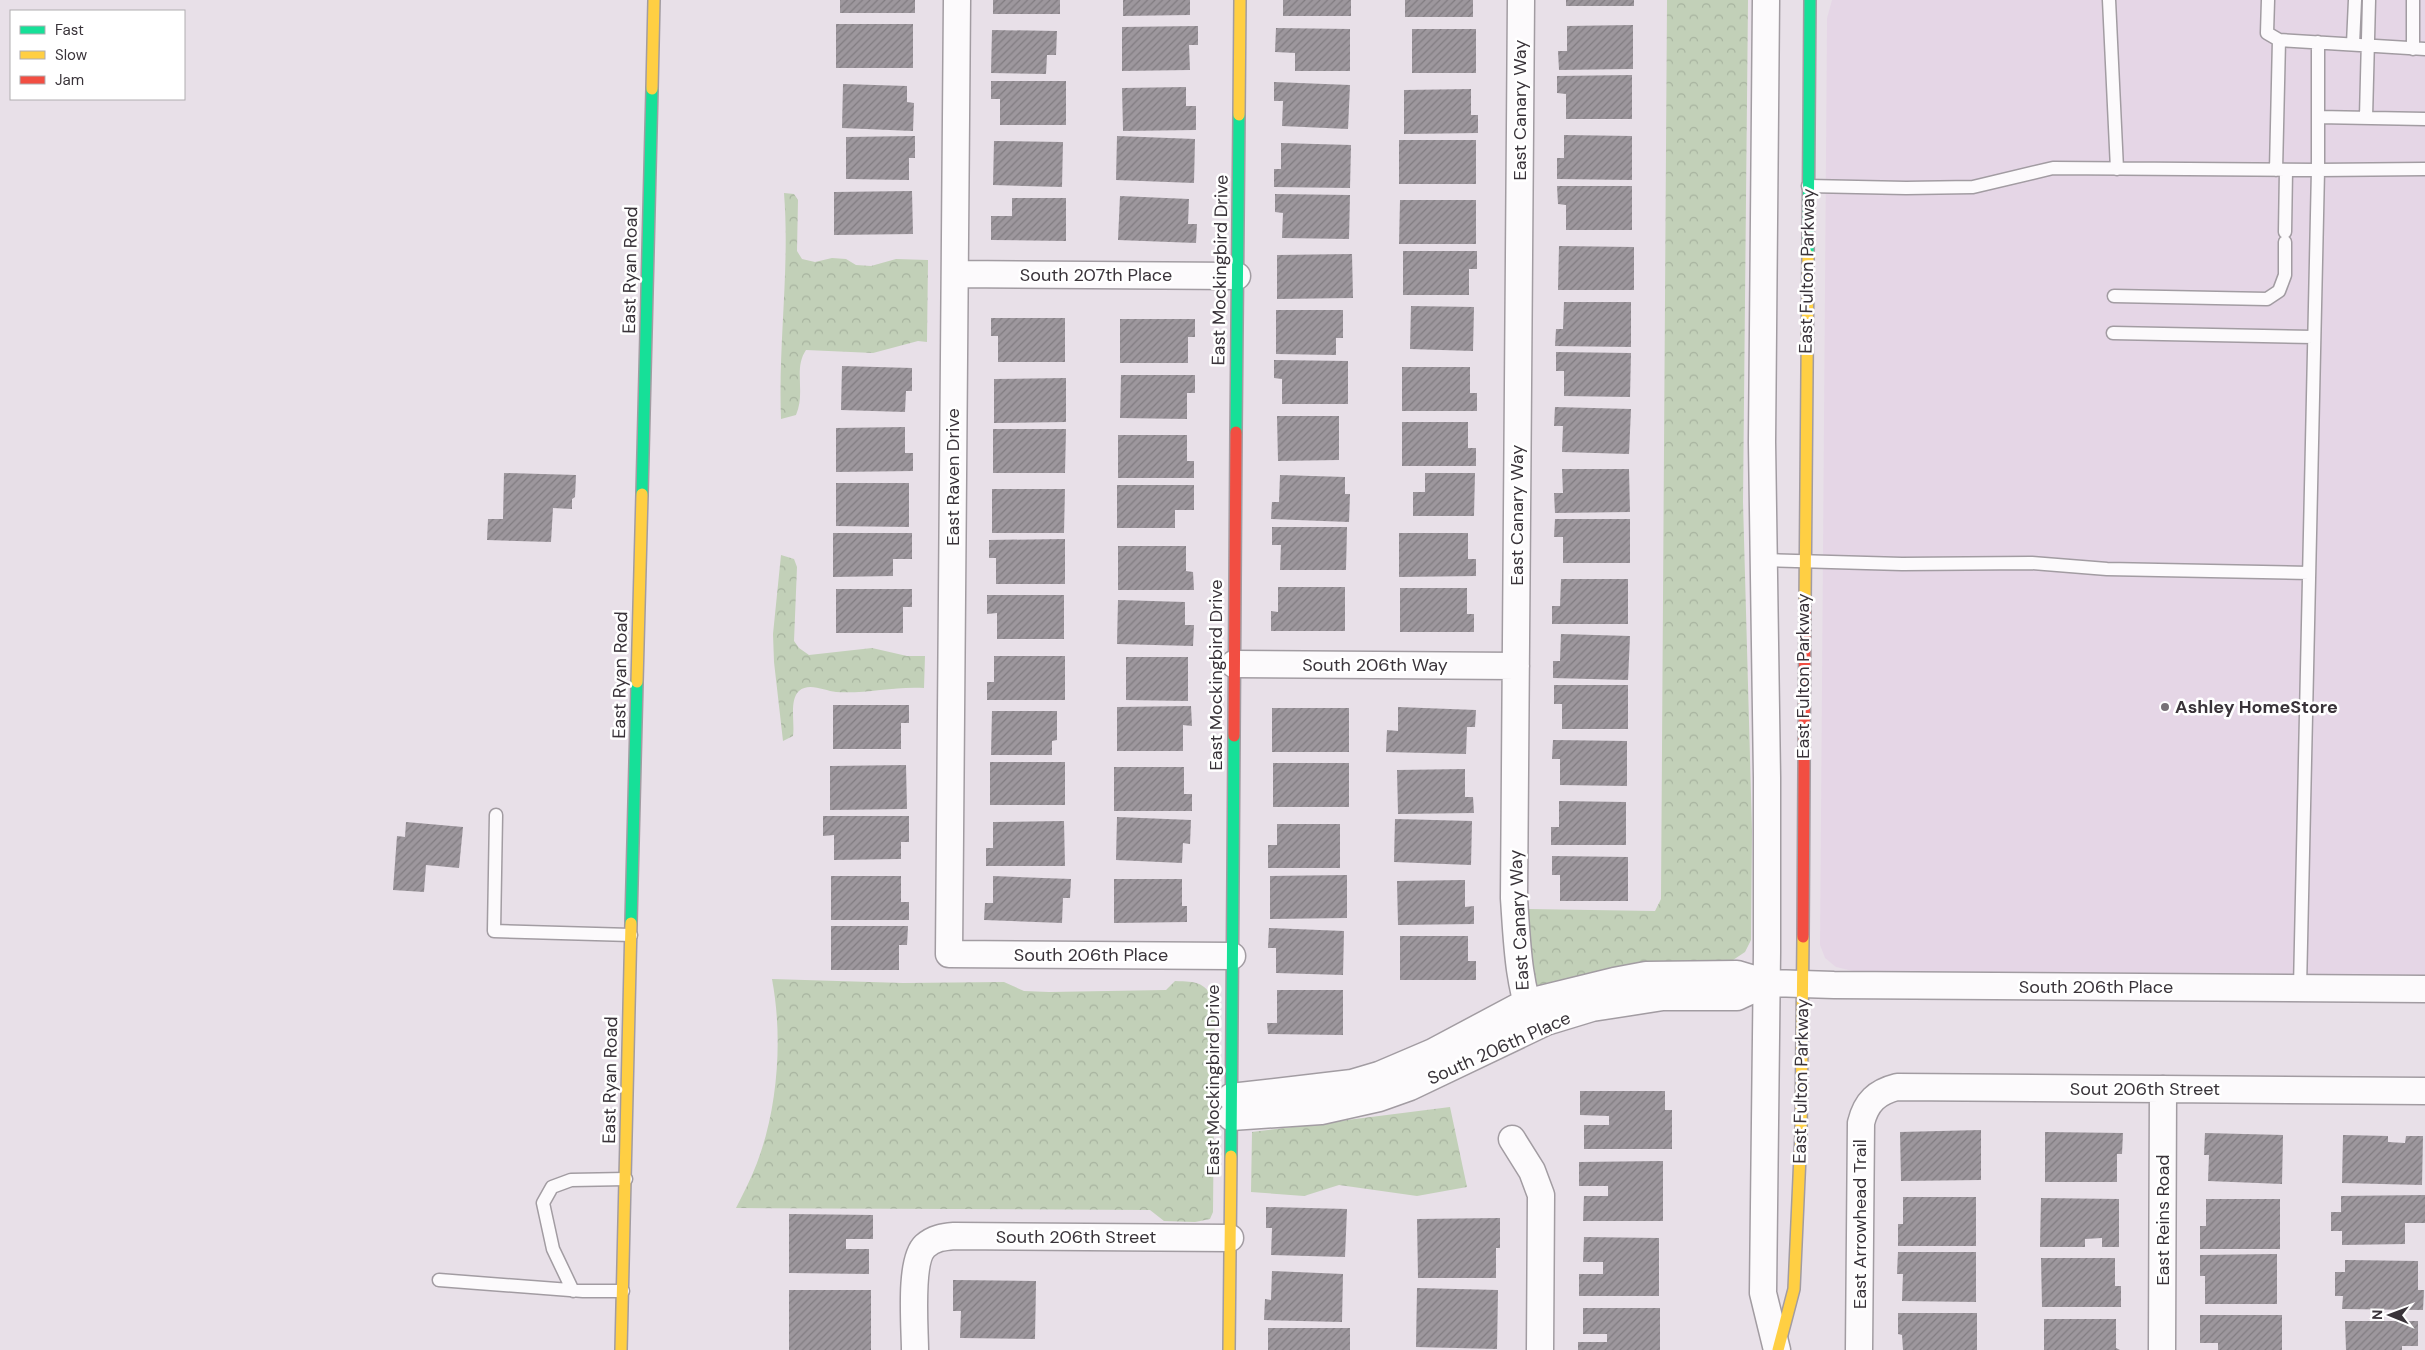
<svg xmlns="http://www.w3.org/2000/svg" width="2425" height="1350" font-family="'DM Sans',sans-serif">
	<style>
		.built { fill: #e5d6e6 }
		.park { fill: url(#park-crowns) }
		.building { fill: url(#building-hatch) }
		.lines { fill: none; stroke-linecap: round; stroke-linejoin: round }
		.lane-casing { stroke: #a29ca2; stroke-width: 15 }
		.street-casing { stroke: #a29ca2; stroke-width: 29 }
		.fast-casing { stroke: #a29ca2; stroke-width: 14 }
		.slow-casing { stroke: #a29ca2; stroke-width: 14 }
		.jam-casing { stroke: #a29ca2; stroke-width: 14 }
		.lane { stroke: #fcfafc; stroke-width: 12 }
		.street { stroke: #fcfafc; stroke-width: 26 }
		.fast { stroke: #16e098; stroke-width: 11 }
		.slow { stroke: #ffcf43; stroke-width: 11 }
		.jam { stroke: #f24e42; stroke-width: 11 }
		.poi-dot { fill: #767076; stroke: #fff; stroke-width: 2 }
		.labels { text-anchor: middle; stroke-width: 5; stroke-linejoin: round; paint-order: stroke }
		.street-label { font-size: 18px; fill: #393339; stroke: #fff }
		.poi-label { font-size: 18px; font-weight: bold; fill: #393339; stroke: #fff; text-anchor: start }
	</style>
	<defs>
		<pattern id="park-crowns" width="20" height="18" patternUnits="userSpaceOnUse" patternTransform="scale(1.25)"><rect width="20" height="18" fill="#c2d0b8"/><path d="M2 6a3 3 0 1 1 6 0M12 15a3 3 0 1 1 6 0" fill="none" stroke="#a7b39f"/></pattern>
		<pattern id="building-hatch" width="6" height="6" patternUnits="userSpaceOnUse" patternTransform="scale(1.25)"><rect width="6" height="6" fill="#9d979d"/><path d="M-1 1l2-2M0 6l6-6M5 7l2-2" fill="none" stroke="#817c81"/></pattern>
	</defs>
	<rect width="100%" height="100%" fill="#e8e0e8"/>
	<path class="built" d="M1832,0H2425V975L1853,971L1836,967L1825,958L1820,945L1827,18Z"/>
	<path class="park" d="M1667,0H1748L1743,502L1752,831L1751,940L1745,952L1733,960L1627,966L1568,978L1534,989L1528,909L1655,911L1661,899Z
		M784,193L794,194L798,200L797,251L802,259L815,262L832,258L846,259L856,265L871,266L896,259L928,260L927,342L918,341L873,353L806,350C793,369 806,392 796,415L781,419C778,343 790,269 784,193Z
		M781,555L794,559L797,567L794,641L799,648L809,655L872,648L907,656H925L924,688C895,686 866,694 836,692C825,691 809,682 799,691C789,700 795,723 793,736L783,741L774,662L773,634Z
		M772,979L903,983L1004,982L1024,991L1049,992L1166,990L1175,981C1198,982 1201,981 1215,999L1213,1212L1210,1219L1195,1222L1164,1221L1150,1210L736,1208C743,1194 751,1179 757,1163C778,1108 783,1037 772,979Z
		M1450,1107L1467,1187L1417,1196L1339,1185L1304,1196L1251,1192L1252,1132Z"/>
	<path class="building" d="M840,0H915V13H840Z
		M993,0H1060V14H993Z
		M1123,0H1190V15L1123,16Z
		M1283,0H1351V16H1283Z
		M1405,0H1473V17H1405Z
		M1566,0H1634V6H1566Z
		M836,24H913V68H836Z
		M1633,25V69L1559,70L1558,51H1567V26Z
		M1198,26V45H1189L1190,70L1122,71V27Z
		M1276,28L1350,29V71H1295V53L1275,52Z
		M1412,29H1476V73H1412Z
		M992,30L1057,31L1056,55H1047L1046,74L991,73Z
		M1632,75V119H1566V94L1557,93V76Z
		M991,81H1066V125H1000V99H991Z
		M1274,82L1350,85L1348,129L1282,126L1283,101H1274Z
		M843,84L907,86V102L914,103L913,131L842,128Z
		M1186,87V106H1196V130L1123,131L1122,88Z
		M1471,89V115H1478V133L1404,134V90Z
		M1564,135L1632,136V180L1557,179V158H1564Z
		M915,136V158H909V180L846,179V137Z
		M1117,136L1195,139L1194,183L1116,180Z
		M1399,140H1476V184H1399Z
		M994,141L1063,142L1062,187L993,185Z
		M1281,143L1351,145L1350,188L1274,187V169H1281Z
		M1557,186H1632V230H1566V205L1558,204Z
		M912,191L913,234L834,235V192Z
		M1275,194L1350,195L1349,239L1282,238L1283,213L1275,212Z
		M1120,196L1189,199L1188,224H1197L1196,243L1118,240Z
		M1012,198H1066V241L991,240V216H1012Z
		M1400,200H1476V244H1399Z
		M1559,246L1634,247V290H1558Z
		M1403,251H1477V269H1469V295H1403Z
		M1352,254L1353,298L1277,299V255Z
		M1564,302H1631V347L1555,346L1556,329H1563Z
		M1411,306L1474,307L1473,351L1410,349Z
		M1276,310H1343V338H1336V355L1276,354Z
		M991,318H1065V362H998V336H991Z
		M1120,319H1195V337H1188V363H1120Z
		M1556,352L1631,353L1630,397L1564,396V371H1556Z
		M1274,360L1348,361V404H1282V379L1274,378Z
		M842,366L912,368V391H906L905,412L841,410Z
		M1402,367H1470V393H1477V411H1402Z
		M1121,375H1195V393H1187V419L1120,418Z
		M1066,378V422L994,423V379Z
		M1555,407L1631,409L1629,454L1562,452L1563,426H1554Z
		M1277,416H1339V460L1278,461Z
		M1402,422H1468V448H1476V466H1402Z
		M905,427V453H913V471L836,472V428Z
		M993,429H1066L1065,473H993Z
		M1118,435H1187V461H1194V478H1118Z
		M1562,469H1629L1630,512L1555,513L1554,493H1563Z
		M504,473L576,475L575,497L572,499V509L553,508L551,542L487,540L488,519H503Z
		M1425,473H1475L1474,516H1413V492H1425Z
		M1280,475L1345,477V494H1350L1349,522L1271,519L1272,502H1279Z
		M836,483H909V527L836,526Z
		M1117,485H1194V510H1175V528H1117Z
		M992,489H1065L1064,533H992Z
		M1555,519H1630V563H1563V537H1554Z
		M1272,527H1347L1346,570H1280L1281,545H1272Z
		M833,533H912V559H893V576L833,577Z
		M1399,533H1468V559H1476V576L1399,577Z
		M1065,539V584H996V558H989V540Z
		M1118,546H1186V571L1193,572L1194,590H1118Z
		M1561,579H1628V624H1552V606H1560Z
		M1278,587H1345V631H1271V611L1278,612Z
		M1400,588H1467V614H1474V632H1400Z
		M836,589H912V607H903V633H836Z
		M987,595H1064V639H997V613L987,614Z
		M1118,600L1185,602V625H1194L1193,646L1117,644Z
		M1561,634L1630,636L1628,680L1553,678V661H1560Z
		M994,656H1065V700H987V682H994Z
		M1126,657H1188V701L1126,700Z
		M1554,685H1628V729H1562V704H1554Z
		M833,705H909V723H901V749H833Z
		M1191,706L1192,726L1183,725V751H1117V707Z
		M1398,707L1476,710L1475,727H1467L1466,754L1386,752L1387,730L1398,731Z
		M1272,708H1349V752H1272Z
		M992,711H1057V740L1052,741V755H991Z
		M1553,740L1627,741V786L1560,785V759H1552Z
		M990,762H1065V805H990Z
		M1273,763H1349V807H1273Z
		M906,765L907,809L830,810V766Z
		M1114,767H1184V794H1192V811H1114Z
		M1465,769V797H1473L1474,813L1398,814L1397,770Z
		M1559,801L1626,802V845H1551V827H1559Z
		M823,816H909V842H901V859L834,860V835L823,836Z
		M1117,817L1191,820L1190,844L1183,843L1182,863L1116,860Z
		M1395,819L1472,821L1471,865L1394,862Z
		M1064,821L1065,866H986V848H993V822Z
		M406,822L463,827L459,868L426,865L424,892L393,890L397,836L405,837Z
		M1277,824H1340V868H1268V845H1277Z
		M1552,856L1628,857V901H1560V875H1552Z
		M1347,875V918L1270,919V876Z
		M831,876H901V902H909V920H831Z
		M993,876L1071,879L1070,898H1063L1062,923L984,920L985,903H993Z
		M1114,879H1182V906H1187V922L1114,923Z
		M1465,880V907L1474,906V924L1398,925L1397,881Z
		M831,926H908L907,945H899V970H831Z
		M1269,928L1344,931L1343,975L1276,973V948H1268Z
		M1400,936H1468V961H1476V980H1400Z
		M1277,990H1343V1035L1268,1034L1267,1023H1277Z
		M1580,1091H1665V1110H1672V1149H1584V1125H1609V1116L1580,1115Z
		M1981,1130V1180L1901,1181L1900,1132Z
		M2045,1132L2123,1133L2122,1154H2117V1182H2045Z
		M2205,1133L2283,1135L2282,1184L2208,1181L2209,1155H2204Z
		M2343,1135L2388,1136V1142L2405,1143L2406,1136H2423L2422,1185L2342,1183Z
		M1663,1161V1221H1583L1584,1196H1608V1186H1579V1162Z
		M2425,1195V1223H2405V1244L2342,1245V1231H2331V1212H2341V1196Z
		M1903,1197H1976V1246H1898V1224H1903Z
		M2041,1198L2119,1199V1247H2102V1238L2085,1239V1247H2040Z
		M2206,1199H2280V1249H2200V1226H2206Z
		M1266,1207L1347,1209L1345,1257L1271,1255L1272,1228H1266Z
		M789,1214L873,1215V1239H846V1249H869V1274L789,1273Z
		M1500,1218V1248H1496V1278H1418L1417,1219Z
		M1584,1237L1659,1238V1296H1579V1274H1603V1262H1583Z
		M1898,1252H1976V1302L1902,1301L1903,1274H1897Z
		M2277,1254V1304H2205V1276H2200V1255Z
		M2041,1258H2115V1286H2121V1307H2042Z
		M2345,1260L2418,1261V1290H2424L2423,1310L2342,1309L2343,1296H2335V1272H2345Z
		M1272,1271L1343,1274L1342,1322L1264,1320L1265,1299L1271,1300Z
		M953,1280L1036,1281L1035,1339L960,1338L961,1311H953Z
		M1417,1288L1498,1290L1497,1349L1416,1347Z
		M789,1290H871V1350H789Z
		M1583,1308H1660V1350H1578V1342H1607V1334H1583Z
		M1898,1313H1977V1350H1903L1902,1335L1898,1334Z
		M2200,1315H2282V1350H2218V1343H2200Z
		M2044,1319H2116V1348L2120,1350H2044Z
		M2345,1321H2418V1346H2402V1350H2346Z
		M1268,1328H1350V1350H1268Z"/>
	<g class="lines">
		<g class="lane-casing">
			<path id="lane" d="M2109,0L2117,169
				M2268,0L2267,33L2279,40
				M2413,0V49
				M2318,42V117
				M2353,44L2355,0
				M2366,117L2369,0
				M2276,170L2279,40L2425,49
				M1808,186L1906,188L1973,187L2053,168L2318,170V117L2425,119
				M2285,232L2286,170
				M2114,296L2267,299L2279,291L2285,275V242
				M2113,333L2313,337
				M1764,560L1902,564L2032,563L2107,569L2309,573
				M496,815L494,931L631,935
				M2300,988L2318,170L2425,169
				M439,1280L583,1291H623
				M573,1291L553,1249L543,1203L552,1187L571,1180L626,1179"/>
		</g>
		<g class="street-casing">
			<path id="street" d="M957,0L949,954L1232,956
				M1521,0L1514,898C1517,942 1518,986 1535,1027
				M1766,0L1762,442L1767,778V952L1763,1293L1777,1350
				M955,274L1237,276
				M1234,664L1516,666
				M1231,1097L1352,1083L1379,1075L1433,1052L1525,1003L1614,981L1646,975L1737,974L1767,983L1834,985L2425,989
				M1231,1117L1321,1111L1379,1098L1410,1087L1546,1022L1592,1008L1663,997H1737L1767,983
				M1512,1139L1532,1171L1541,1195L1540,1350
				M915,1350C915,1328 909,1261 925,1246C934,1238 943,1237 954,1236L1230,1238
				M1859,1350L1861,1123C1866,1102 1877,1092 1897,1087L2425,1091
				M2162,1350L2163,1089"/>
		</g>
		<g class="fast-casing">
			<path id="fast" d="M1808,255L1810,0
				M1236,432L1239,115
				M642,494L652,89
				M631,923L637,682
				M1231,1156L1234,736"/>
		</g>
		<g class="slow-casing">
			<path id="slow" d="M652,89L654,0
				M1239,115L1240,0
				M1805,605L1808,255
				M637,682L642,494
				M621,1350L631,923
				M1229,1350L1231,1156
				M1778,1350L1794,1289L1801,1133L1803,937"/>
		</g>
		<g class="jam-casing">
			<path id="jam" d="M1234,736L1236,432
				M1803,937L1805,605"/>
		</g>
		<use href="#lane" class="lane"/>
		<use href="#street" class="street"/>
		<use href="#fast" class="fast"/>
		<use href="#slow" class="slow"/>
		<use href="#jam" class="jam"/>
	</g>
	<circle class="poi-dot" cx="2165" cy="707" r="5"/>
	<g class="labels">
		<g class="street-label">
			<text transform="translate(1520 110) rotate(-90)" y="6">East Canary Way</text>
			<text transform="translate(630 270) rotate(-89)" y="6">East Ryan Road</text>
			<text transform="translate(1220 270) rotate(-89)" y="6">East Mockingbird Drive</text>
			<text transform="translate(1807 271) rotate(-89)" y="6">East Fulton Parkway</text>
			<text x="1096" y="281">South 207th Place</text>
			<text transform="translate(953 477) rotate(-90)" y="6">East Raven Drive</text>
			<text transform="translate(1517 515) rotate(-90)" y="6">East Canary Way</text>
			<text x="1375" y="671">South 206th Way</text>
			<text transform="translate(620 675) rotate(-89)" y="6">East Ryan Road</text>
			<text transform="translate(1216 675) rotate(-90)" y="6">East Mockingbird Drive</text>
			<text transform="translate(1803 676) rotate(-90)" y="6">East Fulton Parkway</text>
			<text transform="translate(1519 920) rotate(-93)" y="6">East Canary Way</text>
			<text x="1091" y="961">South 206th Place</text>
			<text x="2096" y="993">South 206th Place</text>
			<text transform="translate(1499 1048) rotate(-24)" y="6">South 206th Place</text>
			<text transform="translate(610 1080) rotate(-89)" y="6">East Ryan Road</text>
			<text transform="translate(1213 1080) rotate(-90)" y="6">East Mockingbird Drive</text>
			<text transform="translate(1801 1081) rotate(-89)" y="6">East Fulton Parkway</text>
			<text x="2145" y="1095">Sout 206th Street</text>
			<text transform="translate(2163 1220) rotate(-90)" y="6">East Reins Road</text>
			<text transform="translate(1860 1224) rotate(-90)" y="6">East Arrowhead Trail</text>
			<text x="1076" y="1243">South 206th Street</text>
		</g>
		<g class="poi-label">
			<text x="2175" y="713">Ashley HomeStore</text>
		</g>
	</g>
	<rect x="10" y="10" width="175" height="90" fill="#ffffff" stroke="#b0adb0"/>
	<rect x="20" y="26" width="25" height="8" fill="#16e098" stroke="#b0adb0"/>
	<text x="55" y="35" font-size="15" fill="#393339">Fast</text>
	<rect x="20" y="51" width="25" height="8" fill="#ffcf43" stroke="#b0adb0"/>
	<text x="55" y="60" font-size="15" fill="#393339">Slow</text>
	<rect x="20" y="76" width="25" height="8" fill="#f24e42" stroke="#b0adb0"/>
	<text x="55" y="85" font-size="15" fill="#393339">Jam</text>
	<g transform="translate(2390 1315) rotate(271)" stroke="#ffffff" stroke-width="4" paint-order="stroke">
	<path d="M0-4L9 19L0 12L-9 19Z" fill="#393339"/>
	<text y="-8" font-size="14" font-weight="bold" text-anchor="middle" fill="#393339">N</text>
	</g>
</svg>
